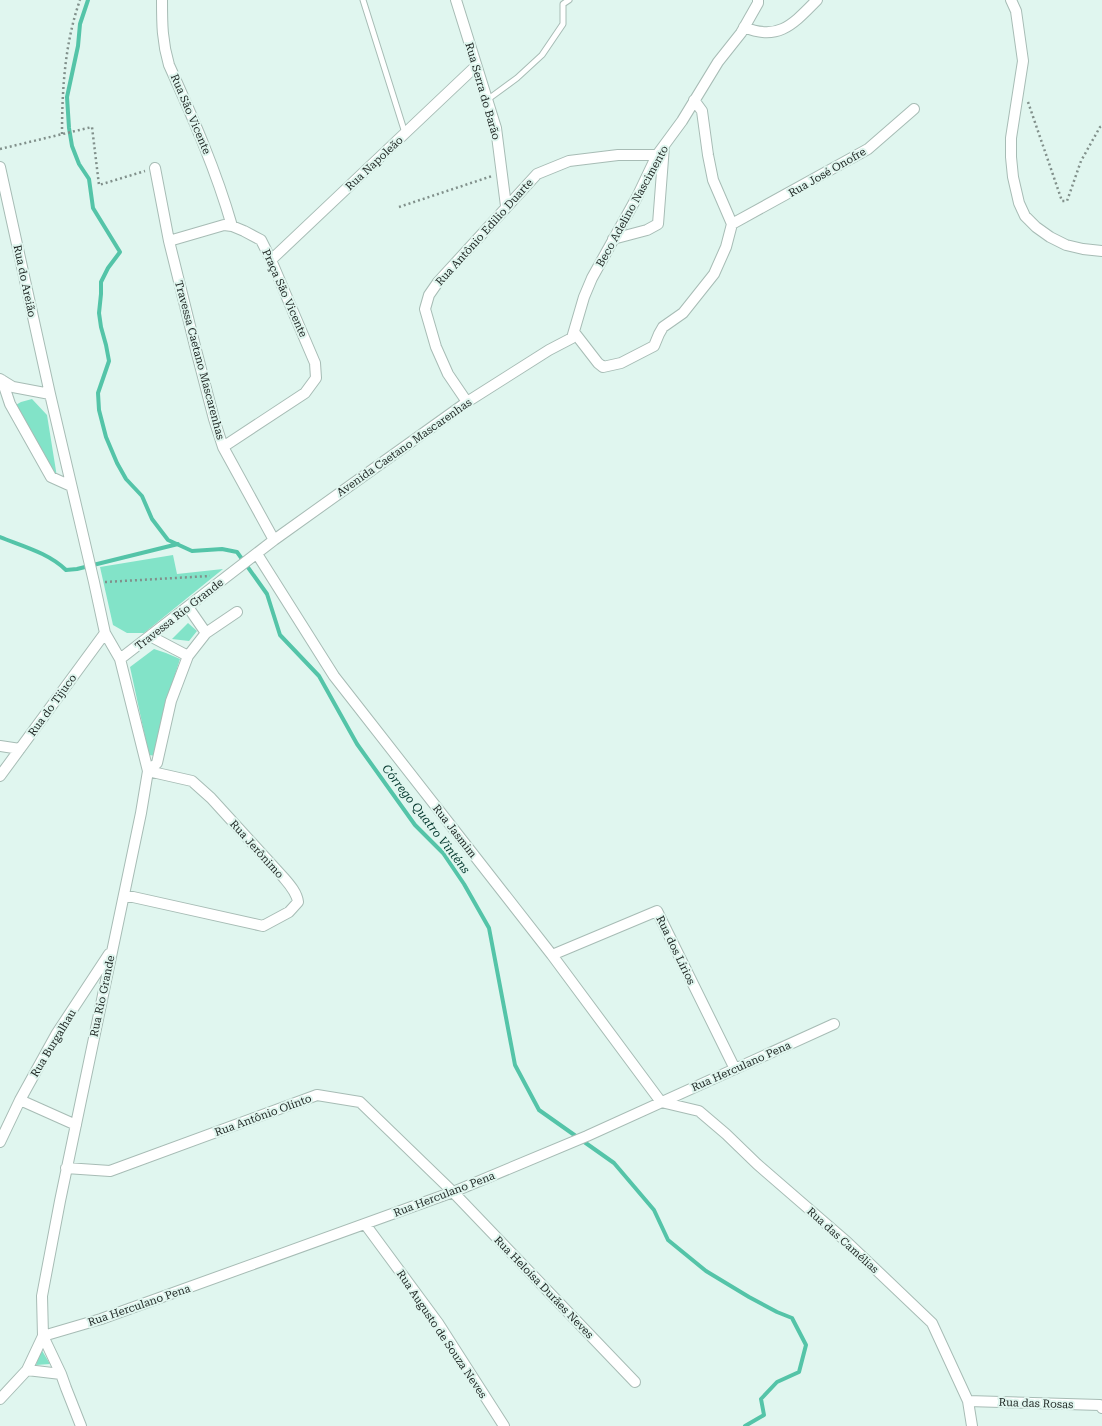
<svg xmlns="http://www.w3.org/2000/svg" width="1102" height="1426" font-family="'Roboto Serif',serif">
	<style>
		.green { fill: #82e3c8 }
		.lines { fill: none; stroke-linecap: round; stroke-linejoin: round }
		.stream { stroke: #54c4a8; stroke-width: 4 }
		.lane-casing { stroke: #a7bcb5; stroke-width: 7 }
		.street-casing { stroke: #a7bcb5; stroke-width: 12 }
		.path { stroke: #81908b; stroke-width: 2.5; stroke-dasharray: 2 3; stroke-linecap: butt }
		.lane { stroke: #fff; stroke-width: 5 }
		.street { stroke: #fff; stroke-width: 10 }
		.labels { text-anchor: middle; stroke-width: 4; stroke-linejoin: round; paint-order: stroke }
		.street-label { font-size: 11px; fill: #1e2623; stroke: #e0f6ef }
		.water-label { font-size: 12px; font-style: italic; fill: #03382d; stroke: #e0f6ef }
	</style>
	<rect width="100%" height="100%" fill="#e0f6ef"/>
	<path class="green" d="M32,399L47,415L57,477L14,406L21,402Z
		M173,555L177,574L223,569L144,633H127L113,625L100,567Z
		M188,623L197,631L189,641L172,639Z
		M154,649L166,653L180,659L163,713L156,756L149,755L130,667Z
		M41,1349L50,1364L36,1365Z"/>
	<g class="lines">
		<path class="stream" d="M88,0L80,24L78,46L67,97L69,128L72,146L79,164L89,179L93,208L120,252L108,268L101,282V294L99,313L101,327L106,345L109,361L98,393L99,410L106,437L117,463L126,479L142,496L152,519L168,540L192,551L222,549L237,552L267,594L280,635L319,676L357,744L415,825L443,853L464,884L489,928L515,1065L539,1110L614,1163L654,1210L668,1240L706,1271L749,1297L777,1312L792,1318L806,1345L799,1372L777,1382L761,1399L764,1415L745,1426
			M0,537C22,546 49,553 66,570L77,569L178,544"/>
		<g class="lane-casing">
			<path id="lane" d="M363,0L405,133
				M487,100L517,78L542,55L563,24V4L569,0"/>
		</g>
		<g class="street-casing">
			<path id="street" d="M162,0C162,24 162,41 169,65C193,118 216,170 232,226
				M456,0L496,128L506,206
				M1011,0L1016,11L1023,61L1011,138V157L1013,177L1019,203L1025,216L1036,227L1050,237L1066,245L1083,249L1102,251
				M744,27C779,42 794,23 817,0
				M0,167L50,394L94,582L105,633L120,659L148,771L141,813L60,1201L42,1296L43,1336L61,1374L66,1388L81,1426
				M155,168L169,241L195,346L214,419L223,447L274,540
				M732,224L868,149L914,109
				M613,239L647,230L658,224L664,146
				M169,241L224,225L232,226L244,231L261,240L271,260L315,363L316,378L305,393L223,447
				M271,260L476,66
				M574,332L598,363L603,367L621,363L654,346L659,334L663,327L683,313L714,274L726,247L732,224L713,180L708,155L702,111L694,100
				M0,379L13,387L50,394
				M2,380L10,404L51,477L71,486
				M467,402L448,374L436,347L425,309L429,295L438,282L537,174L569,161L618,155H657
				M257,554L334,676L552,955L661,1102L699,1111L726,1134L757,1164L847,1242L932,1323L968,1401L972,1426
				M188,607L206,633
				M150,636L188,656
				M120,659L274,540L467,402L549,350L572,338L584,297L592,278L637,197L657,155L682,121L718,62L741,33L758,3V0
				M0,746L20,749
				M148,771L157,763L171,701L188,656L206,633L237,612
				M0,776L105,633
				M124,895L263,926L289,912L298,902C297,893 290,885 284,878L211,798L192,781L148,771
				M552,955L657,911L735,1069
				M20,1100L76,1125
				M0,1142L20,1100L57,1033L109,954
				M66,1168L110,1171L317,1095L360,1102L453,1192L635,1382
				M365,1224L438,1323L504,1426
				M43,1336L101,1319L453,1192L587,1136L834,1024
				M27,1370L61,1374
				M0,1399L27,1370L43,1336
				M968,1401L1100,1405L1102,1408"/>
		</g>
		<path class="path" d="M1028,102L1062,201H1067L1081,161L1100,127L1102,126
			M62,134C62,89 65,42 80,0
			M0,149L92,127L99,185L145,171
			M399,207L492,176
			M105,582L210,576"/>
		<use href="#lane" class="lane"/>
		<use href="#street" class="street"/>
	</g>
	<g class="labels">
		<g class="street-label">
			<text transform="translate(483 91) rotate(74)" y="4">Rua Serra do Barão</text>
			<text transform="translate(191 114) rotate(67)" y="4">Rua São Vicente</text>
			<text transform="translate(374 163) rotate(-43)" y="4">Rua Napoleão</text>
			<text transform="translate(827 172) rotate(-30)" y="4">Rua José Onofre</text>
			<text transform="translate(632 206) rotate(-61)" y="4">Beco Adelino Nascimento</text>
			<text transform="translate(484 232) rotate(-48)" y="4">Rua Antônio Edilio Duarte</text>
			<text transform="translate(25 281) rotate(78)" y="4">Rua do Areião</text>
			<text transform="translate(285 293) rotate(66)" y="4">Praça São Vicente</text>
			<text transform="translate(200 360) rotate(75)" y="4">Travessa Caetano Mascarenhas</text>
			<text transform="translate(404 447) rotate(-35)" y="4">Avenida Caetano Mascarenhas</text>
			<text transform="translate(179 614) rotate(-38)" y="4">Travessa Rio Grande</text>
			<text transform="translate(52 705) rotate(-54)" y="4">Rua do Tijuco</text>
			<text transform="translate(455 831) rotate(52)" y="4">Rua Jasmim</text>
			<text transform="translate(257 849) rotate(48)" y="4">Rua Jerônimo</text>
			<text transform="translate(676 950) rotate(64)" y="4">Rua dos Lírios</text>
			<text transform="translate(102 996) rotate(-78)" y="4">Rua Rio Grande</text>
			<text transform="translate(53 1043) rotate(-59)" y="4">Rua Burgalhau</text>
			<text transform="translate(741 1066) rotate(-24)" y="4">Rua Herculano Pena</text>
			<text transform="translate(263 1115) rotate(-20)" y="4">Rua Antônio Olinto</text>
			<text transform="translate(444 1194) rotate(-21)" y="4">Rua Herculano Pena</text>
			<text transform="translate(843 1240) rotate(42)" y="4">Rua das Camélias</text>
			<text transform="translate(544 1287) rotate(46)" y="4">Rua Heloísa Durães Neves</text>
			<text transform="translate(139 1305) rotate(-19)" y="4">Rua Herculano Pena</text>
			<text transform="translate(442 1334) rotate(56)" y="4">Rua Augusto de Souza Neves</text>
			<text transform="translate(1036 1403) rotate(2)" y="4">Rua das Rosas</text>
		</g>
		<g class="water-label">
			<text transform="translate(426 819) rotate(52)" y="4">Córrego Quatro Vinténs</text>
		</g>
	</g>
</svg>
